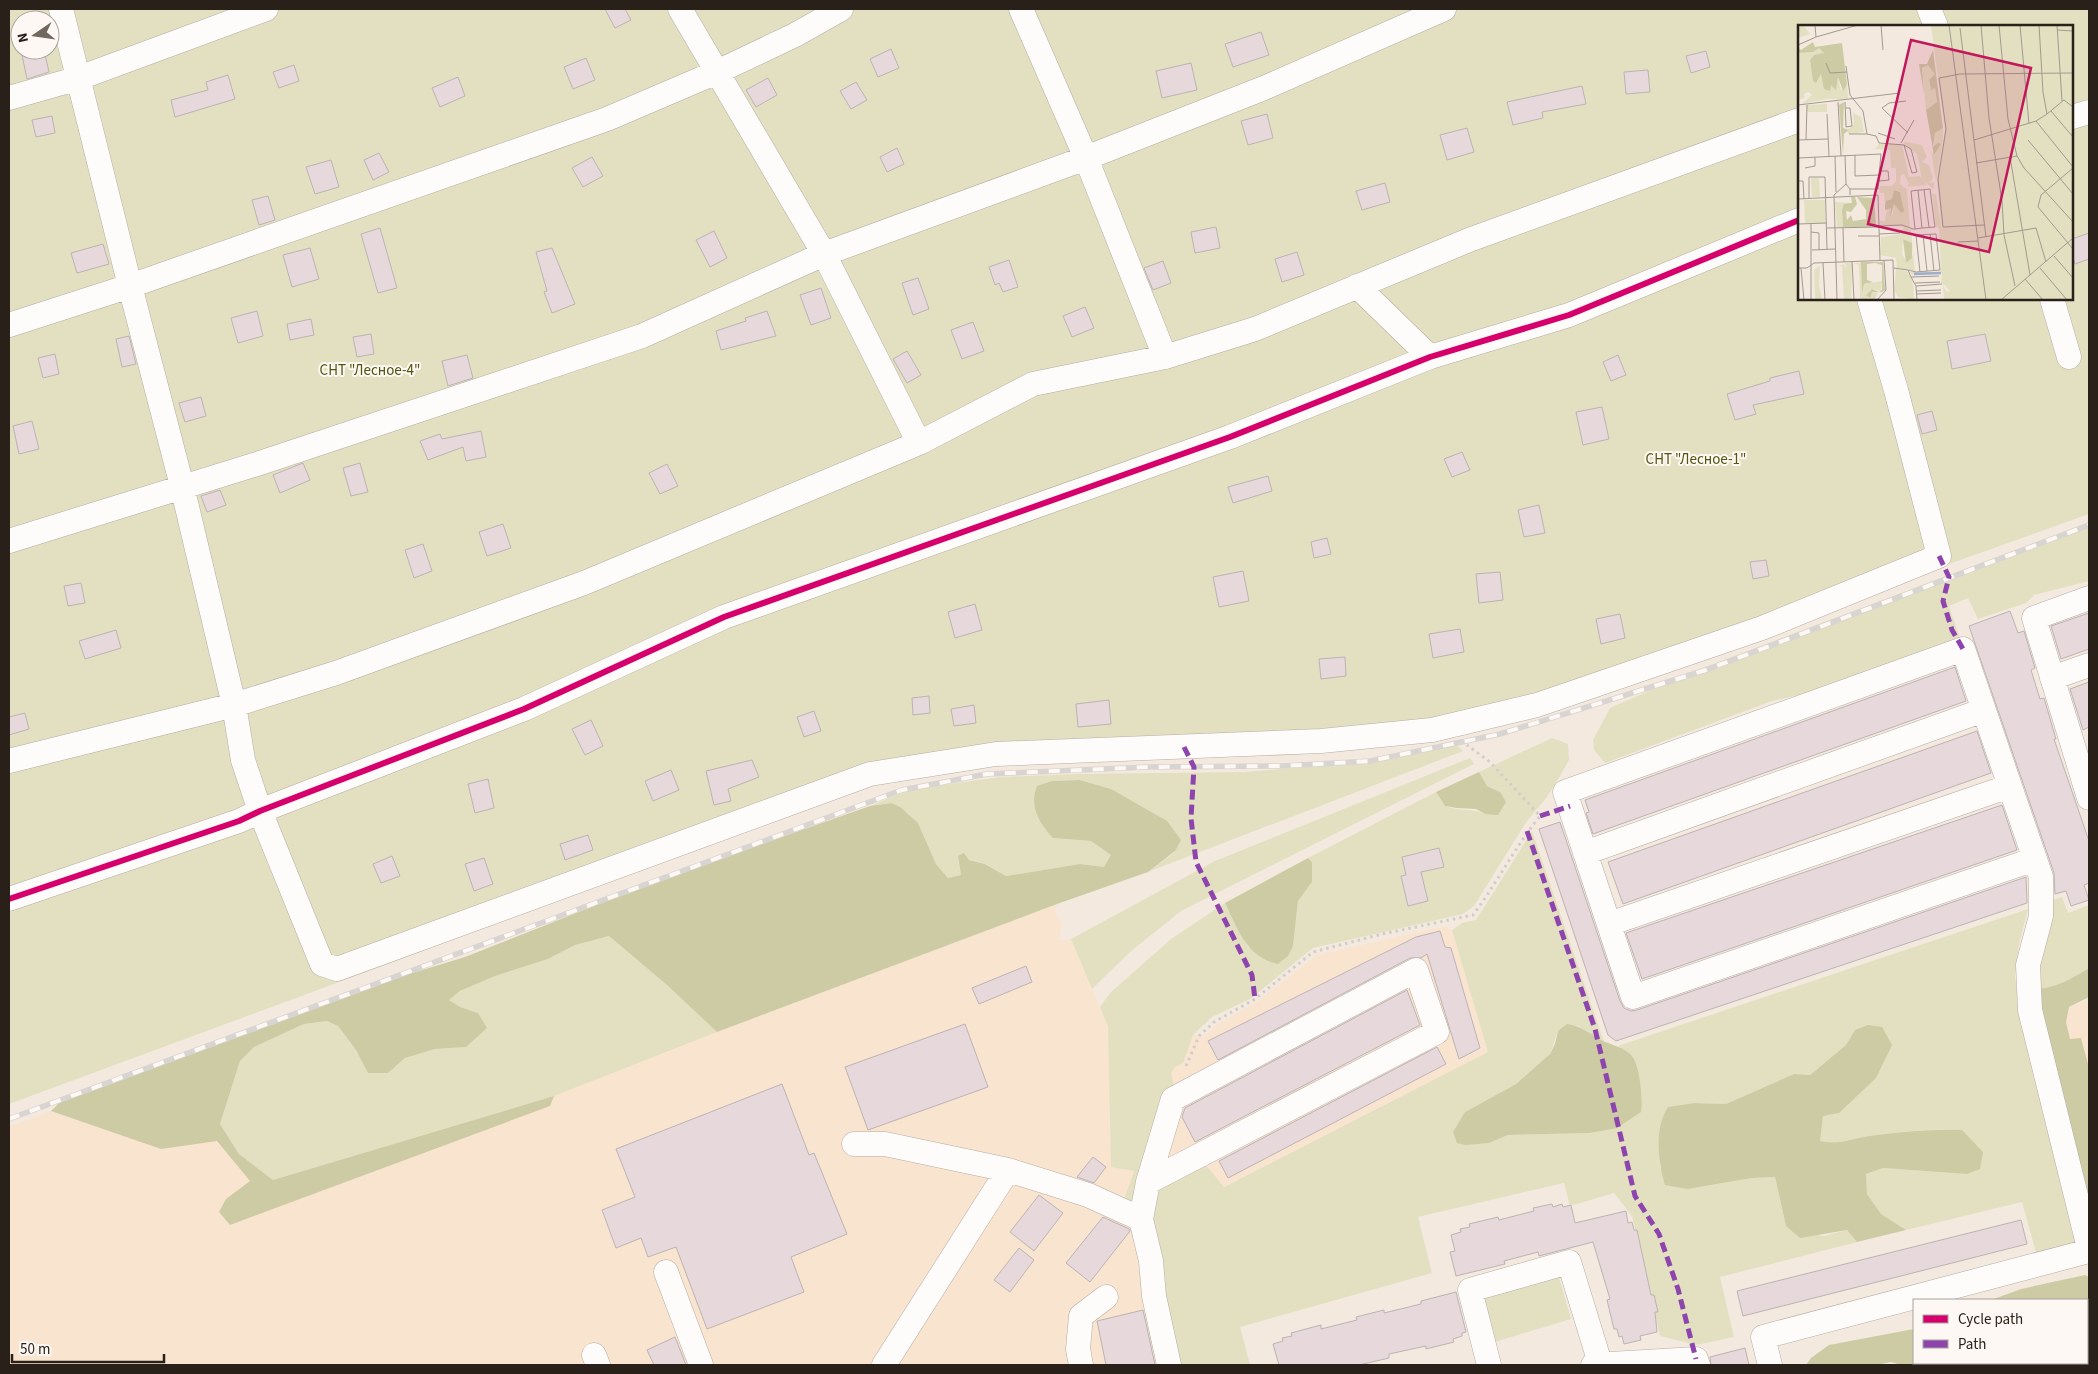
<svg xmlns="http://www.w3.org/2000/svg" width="2098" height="1374" font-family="'Source Sans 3',sans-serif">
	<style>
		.built { fill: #f9e4d0 }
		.green { fill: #e2e0c1; fill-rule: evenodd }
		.forest { fill: #cccba4 }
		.building { fill: #e7d8dc; stroke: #bcb3b2 }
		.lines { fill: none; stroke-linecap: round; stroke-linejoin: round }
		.minor-casing { stroke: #b6aca4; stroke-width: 25 }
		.path { stroke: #d1cdca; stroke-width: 3; stroke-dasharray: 2.5 4; stroke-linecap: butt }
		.minor { stroke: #fdfcfa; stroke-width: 24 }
		.rail-casing { stroke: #d7d4d1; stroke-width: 5.5 }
		.rail { stroke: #fdf8f4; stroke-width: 4; stroke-dasharray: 11; stroke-linecap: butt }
		.quiet { stroke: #8e44ad; stroke-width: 5; stroke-dasharray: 10 5; stroke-linecap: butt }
		.cycleway-casing { stroke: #fdf8f4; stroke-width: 9 }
		.cycleway { stroke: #d6006c; stroke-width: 6 }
		.labels { text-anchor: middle; stroke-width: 4; stroke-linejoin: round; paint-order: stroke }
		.park-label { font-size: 15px; fill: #52560e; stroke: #fdf8f4 }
		.inset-river { fill: none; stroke: #9cadcd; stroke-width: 2.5 }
		.inset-road { fill: none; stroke: #a39990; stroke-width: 1 }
		.view { fill: #c2185b; fill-opacity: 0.15; stroke: #c2185b; stroke-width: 2.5 }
		.inset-edge { fill: none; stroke: #292119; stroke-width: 2.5 }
	</style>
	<rect width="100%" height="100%" fill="#f4e9df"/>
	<path class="built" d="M1057,904L1055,913L1062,923L1059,941L1071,939L1108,1027L1111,1167L1134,1171L1124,1199L1171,1073L1175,1067L1183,1063L1193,1035L1202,1038L1218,1024L1257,1002L1317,955L1445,926L1452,930L1488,1052L1223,1187L1178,1365H9V1127L51,1111L161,1149L217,1140L251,1181L227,1199L549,1106L554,1096L717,1032Z
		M2089,1001V1132L2060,1023L2066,1022L2069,1007Z"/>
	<path class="green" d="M9,9H2089V514L1952,563L1666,670L1447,734L1364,749L1279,756L1041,755L849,787L407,957L9,1104ZM20,20H50V50H20ZM1799,26H2072V299H1799Z
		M2089,522V581L2034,595L2026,603L1978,619L1968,598L1949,606L1960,638L1807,693L1772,701L1605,763L1594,750L1593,740L1610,708L1697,670Z
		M1552,738L1568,744L1569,760L1559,778L1547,797L1527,821L1474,906L1463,914L1313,948L1250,999L1212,1017L1193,1035L1183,1063L1175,1067L1171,1073L1174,1086L1134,1204L1124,1200L1134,1171L1111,1167L1108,1027L1100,1007L1110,993L1171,939L1225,903L1248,947L1293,946L1298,901L1312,882V862L1308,858L1436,792C1439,796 1442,803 1446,806C1454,811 1473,808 1485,814L1500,792L1487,786L1479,772Z
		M1455,744L1463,751L1148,872L1175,852L1111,789L1080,780L1052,781L1053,838L1091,841L1112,855L1104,867L1080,864L1006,876L986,864L958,857L961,875L948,878L936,864L918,823L891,803L870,806L908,790L1000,777L1077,774L1246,772L1363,762Z
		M1470,758L1474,764L1181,911L1130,952L1092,989L1071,939L1215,861Z
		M1532,831L1604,1042L1578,1026L1558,1031L1550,1054L1516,1084L1465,1112L1489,1143L1508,1135L1589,1133L1633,1057L1618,1046L2028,909L2019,944L2015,976L2021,1020L2079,1249L2037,1256L2022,1202L1906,1230L1881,1214L1867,1194L1866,1174L1883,1168L1967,1174L1983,1152L1961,1130C1931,1129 1899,1132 1869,1136C1848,1139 1842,1145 1820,1141L1823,1116L1855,1030L1846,1045L1810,1075L1794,1074L1726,1104L1694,1103L1668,1107C1656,1125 1660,1148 1660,1168L1751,1178L1775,1177L1786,1226L1823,1236L1847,1230L1857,1242L1720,1277L1734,1337L1697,1345L1660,1336L1632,1216L1614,1193L1570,1206L1564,1183L1418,1217L1432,1273L1240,1327L1250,1365H1178L1150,1209C1163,1175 1173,1177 1205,1164L1224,1187L1488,1052L1452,930L1462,923L1476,920Z
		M2062,897L2068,913L2089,905V968C2073,978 2056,988 2036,989L2040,951L2053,900Z
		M609,936L667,985L717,1032L554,1096L273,1180L239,1154L220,1124L240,1061L254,1047L304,1024L327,1021L338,1026L356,1050L368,1072L388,1073L405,1058L435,1049L466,1047L478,1013L460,1007L449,1000L460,991L495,976L548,959L575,945Z
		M1558,1274L1571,1319L1495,1342L1481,1296Z"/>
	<path class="forest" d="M1479,772L1487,786L1500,792L1506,802L1498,815L1485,814L1476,809L1457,808L1445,806L1436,792Z
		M1080,780L1111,789L1167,821L1181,840L1175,851L1148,872L1057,904L717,1032L667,985L609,936L575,945L548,959L495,976L460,991L449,1000L460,1007L478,1013L487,1028L466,1047L435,1049L405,1058L388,1073H368L356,1050L338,1026L327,1021L304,1024L254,1047L240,1061L220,1124L239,1154L273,1180L554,1096L550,1106L230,1225L219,1212L226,1199L250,1181L217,1141L161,1149L51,1111L62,1100L373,985L465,957L662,879L870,806L891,803L900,807L918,823L936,864L948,878L961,875L958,856L964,853L969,860L985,864L1006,876L1080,864L1104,867L1111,855L1091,841L1053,838C1039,823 1029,806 1037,786L1052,781Z
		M1308,858L1312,862V882L1298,901L1293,946L1288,956L1278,964C1246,957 1238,929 1225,903Z
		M2089,968V997L2069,1007L2066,1022L2070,1039L2081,1038L2089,1068V1198L2042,1021L2036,989C2056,988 2073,978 2089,968Z
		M1567,1024C1580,1026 1590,1033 1601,1040C1611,1045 1624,1047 1632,1056C1640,1066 1643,1100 1641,1112L1617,1128L1589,1133L1508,1135L1489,1143L1466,1145L1457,1143L1453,1132L1465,1112L1516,1084L1550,1054L1555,1044L1558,1031Z
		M1868,1025L1882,1027L1892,1045L1876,1078L1839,1113L1823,1116L1820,1141C1841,1145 1849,1139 1869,1136C1900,1132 1931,1129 1962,1130L1983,1152L1980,1169L1967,1174L1883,1168L1866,1174L1867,1194L1881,1214L1906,1230L1857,1242L1847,1230L1800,1238L1786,1226L1775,1177L1751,1178L1687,1189L1665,1185C1658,1161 1654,1128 1668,1107L1694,1103L1726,1104L1794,1074L1810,1075L1846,1045L1855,1030Z
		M2085,1275L2089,1277V1365H2078L2077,1363H2087V1300H1991L2021,1289Z
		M1914,1329V1363H2016L2014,1365H1901L1891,1362L1877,1365H1806L1811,1358L1829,1345Z"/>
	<path class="building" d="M605,9H625L631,20L615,28Z
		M1261,32L1269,55L1233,67L1225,44Z
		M891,49L899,68L878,77L870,59Z
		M21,50H44L49,72L27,79Z
		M1706,51L1710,67L1691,73L1686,56Z
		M586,58L595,80L573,89L564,67Z
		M1191,63L1197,90L1162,98L1156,71Z
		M294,65L299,81L279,88L273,72Z
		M1648,70L1650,92L1626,94L1624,72Z
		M228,75L235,99L175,117L171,100L208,90L206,82Z
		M458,77L465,96L440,107L432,88Z
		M768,78L777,95L756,107L746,90Z
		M856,82L867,100L851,109L840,91Z
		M1582,86L1586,104L1542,112L1543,118L1513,125L1507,102Z
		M1267,114L1273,138L1248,145L1241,121Z
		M52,116L55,133L36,137L32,120Z
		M1467,128L1474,152L1447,160L1440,135Z
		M897,148L904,164L887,172L880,157Z
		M379,153L389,172L373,180L364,160Z
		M592,157L603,176L583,187L572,168Z
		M331,160L339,187L315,194L306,167Z
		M1385,183L1390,202L1362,210L1356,191Z
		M268,196L275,220L259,225L252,200Z
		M1216,227L1220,248L1195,253L1191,232Z
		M380,228L397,288L378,293L361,234Z
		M714,231L727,258L710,267L696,240Z
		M2089,233V259L2075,264L2072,254V239Z
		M103,244L109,264L77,273L71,253Z
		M310,248L319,279L292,287L283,255Z
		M552,248L575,304L552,313L544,292L547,291L536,252Z
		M1297,252L1304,275L1282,282L1275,259Z
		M1009,260L1018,287L1003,292L999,283L995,285L989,267Z
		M1163,261L1171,283L1153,290L1144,268Z
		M918,278L929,309L913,315L902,283Z
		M821,288L831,318L811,325L800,295Z
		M1085,307L1094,328L1072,337L1063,316Z
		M257,311L263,336L238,343L231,318Z
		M767,311L776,336L721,350L716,331L746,321L745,318Z
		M311,319L314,335L290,340L287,324Z
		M973,322L984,351L962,359L951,330Z
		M371,334L374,354L357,357L353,337Z
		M1985,334L1991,361L1952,369L1947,341Z
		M129,336L136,364L122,367L116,339Z
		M907,351L921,375L907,383L893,359Z
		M55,354L59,374L43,378L38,358Z
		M467,355L473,378L448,386L442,361Z
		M1618,355L1626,375L1611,381L1603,362Z
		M1799,371L1804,394L1753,405L1756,414L1735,420L1727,394L1770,381V378Z
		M201,397L206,416L185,422L179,403Z
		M1602,407L1609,439L1583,445L1576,412Z
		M1932,411L1937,430L1922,434L1917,415Z
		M32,421L39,449L19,454L13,426Z
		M481,431L486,457L466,461L463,447L428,460L420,441L440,434L442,439Z
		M1462,452L1470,470L1452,477L1444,459Z
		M303,463L310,480L280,493L273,475Z
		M360,463L368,492L351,496L343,468Z
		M667,464L678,486L660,494L649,473Z
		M1268,476L1272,491L1233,503L1228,487Z
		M220,490L226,505L207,512L201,496Z
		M1539,505L1545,533L1524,537L1518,510Z
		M503,524L511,548L487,556L479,532Z
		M1327,538L1331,554L1314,558L1311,542Z
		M423,544L432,571L414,578L405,550Z
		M1766,560L1769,576L1753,579L1750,562Z
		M1243,571L1249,601L1219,607L1213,577Z
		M1500,572L1503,600L1479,603L1476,574Z
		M81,583L85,603L68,606L64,586Z
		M975,604L982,630L955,638L948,612Z
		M2010,611L2018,633L2024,631L2035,668L2031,670L2040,699L2044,698L2056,739H2054L2089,841V883L2084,885L2089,900L2071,906L2066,891L2055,894L2054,873L1969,626Z
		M2089,613V649L2061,659L2051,626Z
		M1620,614L1625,638L1601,644L1596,619Z
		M1460,629L1464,652L1433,658L1429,634Z
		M116,630L121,648L85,659L79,641Z
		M1345,657L1346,676L1321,679L1319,659Z
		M1955,667L1966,701L1593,834L1586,813L1589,812L1585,800Z
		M2089,682V727L2083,730L2070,689Z
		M929,696L930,713L913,715L912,698Z
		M1109,700L1111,724L1078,727L1076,704Z
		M974,705L976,723L954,726L951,709Z
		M814,711L821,731L804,737L797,717Z
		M25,713L29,729L9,735V717Z
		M591,720L603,746L585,755L572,729Z
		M1977,731L1991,773L1623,904L1608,862Z
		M752,760L759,777L728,789L731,801L714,805L706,771Z
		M671,770L679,790L653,801L645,781Z
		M488,779L494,808L475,813L468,784Z
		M2002,805L2017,850L1642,979L1626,933Z
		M1560,822L1620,1001L1624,1008L1631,1011L1637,1010L2026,877L2027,903L1616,1041L1608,1035L1539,829Z
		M588,835L593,850L565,860L560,844Z
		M1439,848L1444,867L1421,872L1428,901L1408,906L1401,876L1406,875L1402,857Z
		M392,856L400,876L381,883L373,864Z
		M484,858L493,884L474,891L465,864Z
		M1440,931L1445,947L1451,948L1480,1048L1459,1059L1427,954L1421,958H1410L1218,1060L1208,1041L1416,937Z
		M1026,966L1032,982L979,1004L972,988Z
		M1407,990L1420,1025L1195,1142L1182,1117L1185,1108Z
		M965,1024L988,1087L868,1130L845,1067Z
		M1437,1047L1446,1064L1228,1178L1219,1161Z
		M782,1084L809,1155L814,1153L847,1234L791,1257L804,1292L707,1329L676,1247L648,1257L641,1238L616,1248L602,1210L635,1197L616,1149Z
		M1093,1157L1106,1167L1094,1183L1077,1177Z
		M1039,1195L1063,1213L1034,1251L1010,1232Z
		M1552,1204L1553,1207L1562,1204L1563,1207L1571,1205L1575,1223L1626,1211L1628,1223L1632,1222L1634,1230H1637L1651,1295H1654L1658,1312H1655L1657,1332L1640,1336L1641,1340L1624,1344L1622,1336L1619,1337L1617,1329H1614L1607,1300L1610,1299L1593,1242L1539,1256L1538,1252L1504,1261L1505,1264L1456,1276L1450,1252L1455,1251L1451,1235L1461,1232L1460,1229L1470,1227L1469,1224L1498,1217L1499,1220L1534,1211L1533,1208Z
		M1103,1217L1129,1229L1130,1231L1090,1282L1066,1263Z
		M2021,1220L2027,1244L1743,1316L1737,1291Z
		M1019,1248L1034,1260L1010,1292L994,1280Z
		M1456,1292L1466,1332L1462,1333V1336L1453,1339L1454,1342L1426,1349V1346L1389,1354V1358L1359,1365H1279L1273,1344L1283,1341L1282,1338L1292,1336L1291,1333L1321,1325V1329L1357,1320L1356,1317L1384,1310V1313L1421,1304V1301Z
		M1143,1310L1155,1365H1106L1097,1321Z
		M675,1337L686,1365H654L647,1350Z
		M1745,1348L1749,1365H1711L1710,1357Z"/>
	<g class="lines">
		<g class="minor-casing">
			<path id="minor" d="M61,9L130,286L182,486L234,705L243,760L260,811L322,964L337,969L870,774L996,754L1321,741L1432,730L1537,705L1762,628L1939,556L1896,390L1869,299
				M680,9L824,254L919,443
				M1021,9L1086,158L1165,357
				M1929,9L1936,26
				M9,98L79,78L266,9
				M2072,117L2089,112
				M1357,286L1430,357
				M2052,299L2069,357
				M9,325L130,286L607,119L717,72L795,35L841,9
				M9,541L260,463L642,336L824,254L1086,158L1264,88L1444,9
				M2089,598L2034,618L2089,798
				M2052,678L2089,665
				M9,761L234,705L336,673L584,583L919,443L1033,384L1165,357L1255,329L1469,240L1799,120
				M1585,853L1984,710
				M2035,859L1633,997L1565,792L1963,649L2041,877V916L2028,965L2030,1010L2089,1248
				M9,899L239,821L260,811L524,709L724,617L1230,437L1430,357L1569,315L1799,220
				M1609,924L2010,786
				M854,1144H885L1008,1170L1088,1195L1141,1219
				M1148,1182L1437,1032L1416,970L1173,1099L1148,1182L1141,1219L1151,1261L1154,1296L1169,1365
				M666,1272L701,1365
				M594,1355L598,1365
				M884,1365L1008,1170
				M1081,1365L1078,1349L1081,1316L1106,1297
				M1489,1365L1470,1290L1569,1262L1600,1363
				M1593,1365L1696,1359L1698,1365
				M1770,1365L1763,1337L2089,1251"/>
		</g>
		<path class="path" d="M1186,1066L1199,1036L1214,1022L1255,999L1313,952L1382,934L1473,915C1497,883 1515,847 1540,816L1490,762L1467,745"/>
		<use href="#minor" class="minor"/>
		<g class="rail-casing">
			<path id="rail" d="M9,1119L902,790L987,774L1149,767L1283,766L1370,761L1500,734L1706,670L2089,525"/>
		</g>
		<use href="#rail" class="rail"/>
		<path class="quiet" d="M1939,556L1949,577L1943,601L1952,630L1963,649
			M1184,747L1194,767L1191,818L1196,862L1252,975L1255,999
			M1540,816L1570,806
			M1527,831L1595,1029L1635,1196L1659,1234L1678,1289L1696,1359"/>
		<g class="cycleway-casing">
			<path id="cycleway" d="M9,899L239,821L260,811L524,709L724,617L1230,437L1430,357L1569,315L1799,220"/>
		</g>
		<use href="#cycleway" class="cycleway"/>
	</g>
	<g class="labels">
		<g class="park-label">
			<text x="370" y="375">СНТ "Лесное-4"</text>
			<text x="1696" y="464">СНТ "Лесное-1"</text>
		</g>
	</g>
	<g transform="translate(1798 25)">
		<rect width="275" height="275" fill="#f4e9df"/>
		<path d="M0,0H15V2L6,1L12,9L0,13ZM133,0H275V275H146L145,260L148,266L152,267L147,260L143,259L144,248L114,250L112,247H142L143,244L141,203L138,202L134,168L138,170L144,206L139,155L147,105ZM18,23H24L27,29L16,30L12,35L15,51L19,56L23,49L27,64L34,60L38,65L40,52L43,66L49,59L50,74H29L4,79L14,70L10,67L6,69L7,73L0,75V28L15,27ZM130,40L136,44L137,51L131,55L132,63H137L139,77L128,85L124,43ZM29,79V87H9V80ZM55,88L63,92L66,107L50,109V104L56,100ZM145,103V115L138,156L133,126L135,129L137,108ZM108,117L124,120L129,132L124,137L131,140L135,153L131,158L136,157V165L124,154L119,129L105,118ZM81,119H104L111,152L122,151L129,160L109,162L111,159L106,149L103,150L102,159L109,164L112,202L82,200V196H87L89,183H93L94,192L96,179L103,187L104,184L102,167L96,165L94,175L87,181L86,168H81L82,161H94L98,156V143H93L92,125L77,124ZM13,153H21L22,172H14ZM6,175H27V198H7ZM37,177L54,178L44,182L45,202H39ZM105,201L113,205L117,246L99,243L98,233L82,230L83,212L103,209V204L106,208ZM105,214L114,218L115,230L109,238L104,229ZM47,238H54L53,275H46L44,241H40L46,239L49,244ZM56,238H63L64,268L66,259L84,256L83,266L74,264L68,269L70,272L74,267L80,268L76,275H62L61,240ZM22,241L21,261L24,275H17L16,245ZM98,244L109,246L115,257L116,275L100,272L96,265Z" fill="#e2e0c1" fill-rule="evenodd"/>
		<path d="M15,17L17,22L44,18L49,59L45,66L40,52L38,65L33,60L32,66L26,64L23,49L18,58L15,56L12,35L16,30L26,28L21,23L15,27L0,28V23L3,25ZM135,25L145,103L137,108L135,122L140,118L143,119L136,130L128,85L139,77L137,63L133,65L131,55L137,49L130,40L124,43L126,69L121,39H129ZM46,77L45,103L51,105L46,109L45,130L41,80ZM96,165L102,167L106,186L103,188L96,179L92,193L93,183L87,185V181L88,176L94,174ZM53,172H57L59,179L53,187L48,186L49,195L53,190L55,196L68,194V185L59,172L76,173L78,202H45L44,184L46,179L54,178ZM105,214L114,218V233L108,238ZM63,237H85L87,265L84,267H74L72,273L68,270L74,264L81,267L84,265V240L77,238L69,239V255L75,257L66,259L64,268Z" fill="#cccba4"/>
		<path class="inset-river" d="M116,249L143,248"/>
		<path class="inset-road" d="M83,0L85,25M151,0L188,275M183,0L191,93L204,176L206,210L217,261M201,0L210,94L219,131L226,143L275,197M222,0L231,99M241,0L245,67L249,89L266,75L275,82M259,0L264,76M162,3L188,212M259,5L275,6M18,12L60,0M0,20L18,12L17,0M28,38L32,48L49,47M48,41L52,70L65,86L69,109L78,111L81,118L106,120L114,148L119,147L113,124L106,120M108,76L91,78L84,83L110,108M40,77L43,131M47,77L48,102L54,101L52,83H48M0,80L102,68M253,86L275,112M29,89L31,131M238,96L275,142M80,108L97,114M51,109H69M0,115L30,114M8,115L9,80M176,115L238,96L249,89M230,115L275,169M103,118L116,95M47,130L48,159L52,164M37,131L38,167M212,132L232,250M0,133L83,129L81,150M178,138L219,131M7,143L17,141V132M275,143L243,170L240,182L275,224M0,156H5L6,174M81,156L91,155L90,146H83M120,165L124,203M126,165L131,202M52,170V164H80L81,156V150L57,151V130M0,174L80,170L82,235M11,174V152H27L29,225M0,199L29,198M13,199V275M186,200L145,202L140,154L148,104L141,53L162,49L275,48M81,201L104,200L115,204H117L124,203L137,202L132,164L113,166L117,204M29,203L81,202M45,203L46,237M13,207L21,208V225M81,209L102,208M132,209L136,246M125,210L129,246M60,211H81M180,213L238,203L248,237M160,217L180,216M14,225L37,224M256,231L275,253M54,236L56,275M25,238L27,275M0,243H9L16,238L95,235L96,275M3,243L6,275M96,243L110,245L113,252L141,251M242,243L269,275M110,245L118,247L142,245L138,209L118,210L122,247M113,252L118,261L119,275M227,254L245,275M117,258L142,257M118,261L144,259M118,266L143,265M118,269L143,268M39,275L36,170L48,159M79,275L88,265L86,235M203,275L275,213"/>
		<path class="view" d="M113,15L233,43L191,227L70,199Z"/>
		<rect width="275" height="275" class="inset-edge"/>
	</g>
	<rect width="2098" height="1374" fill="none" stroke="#292119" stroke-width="20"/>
	<rect x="1913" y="1299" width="175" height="65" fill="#fdf8f4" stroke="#a8a29c"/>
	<rect x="1923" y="1315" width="25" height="8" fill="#d6006c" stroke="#a8a29c"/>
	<text x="1958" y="1324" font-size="15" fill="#292119">Cycle path</text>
	<rect x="1923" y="1340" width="25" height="8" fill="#8e44ad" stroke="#a8a29c"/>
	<text x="1958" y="1349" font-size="15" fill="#292119">Path</text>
	<g transform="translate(35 35) rotate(257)"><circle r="24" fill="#fdf8f4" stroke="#a8a29c"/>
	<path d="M0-4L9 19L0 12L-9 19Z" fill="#70675e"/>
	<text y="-8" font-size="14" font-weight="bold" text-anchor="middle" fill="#292119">N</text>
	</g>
	<path d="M12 1354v8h152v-8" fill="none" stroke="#292119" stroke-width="2.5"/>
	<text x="20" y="1354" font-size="15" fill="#292119" stroke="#fdf8f4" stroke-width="4" paint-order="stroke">50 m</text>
</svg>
